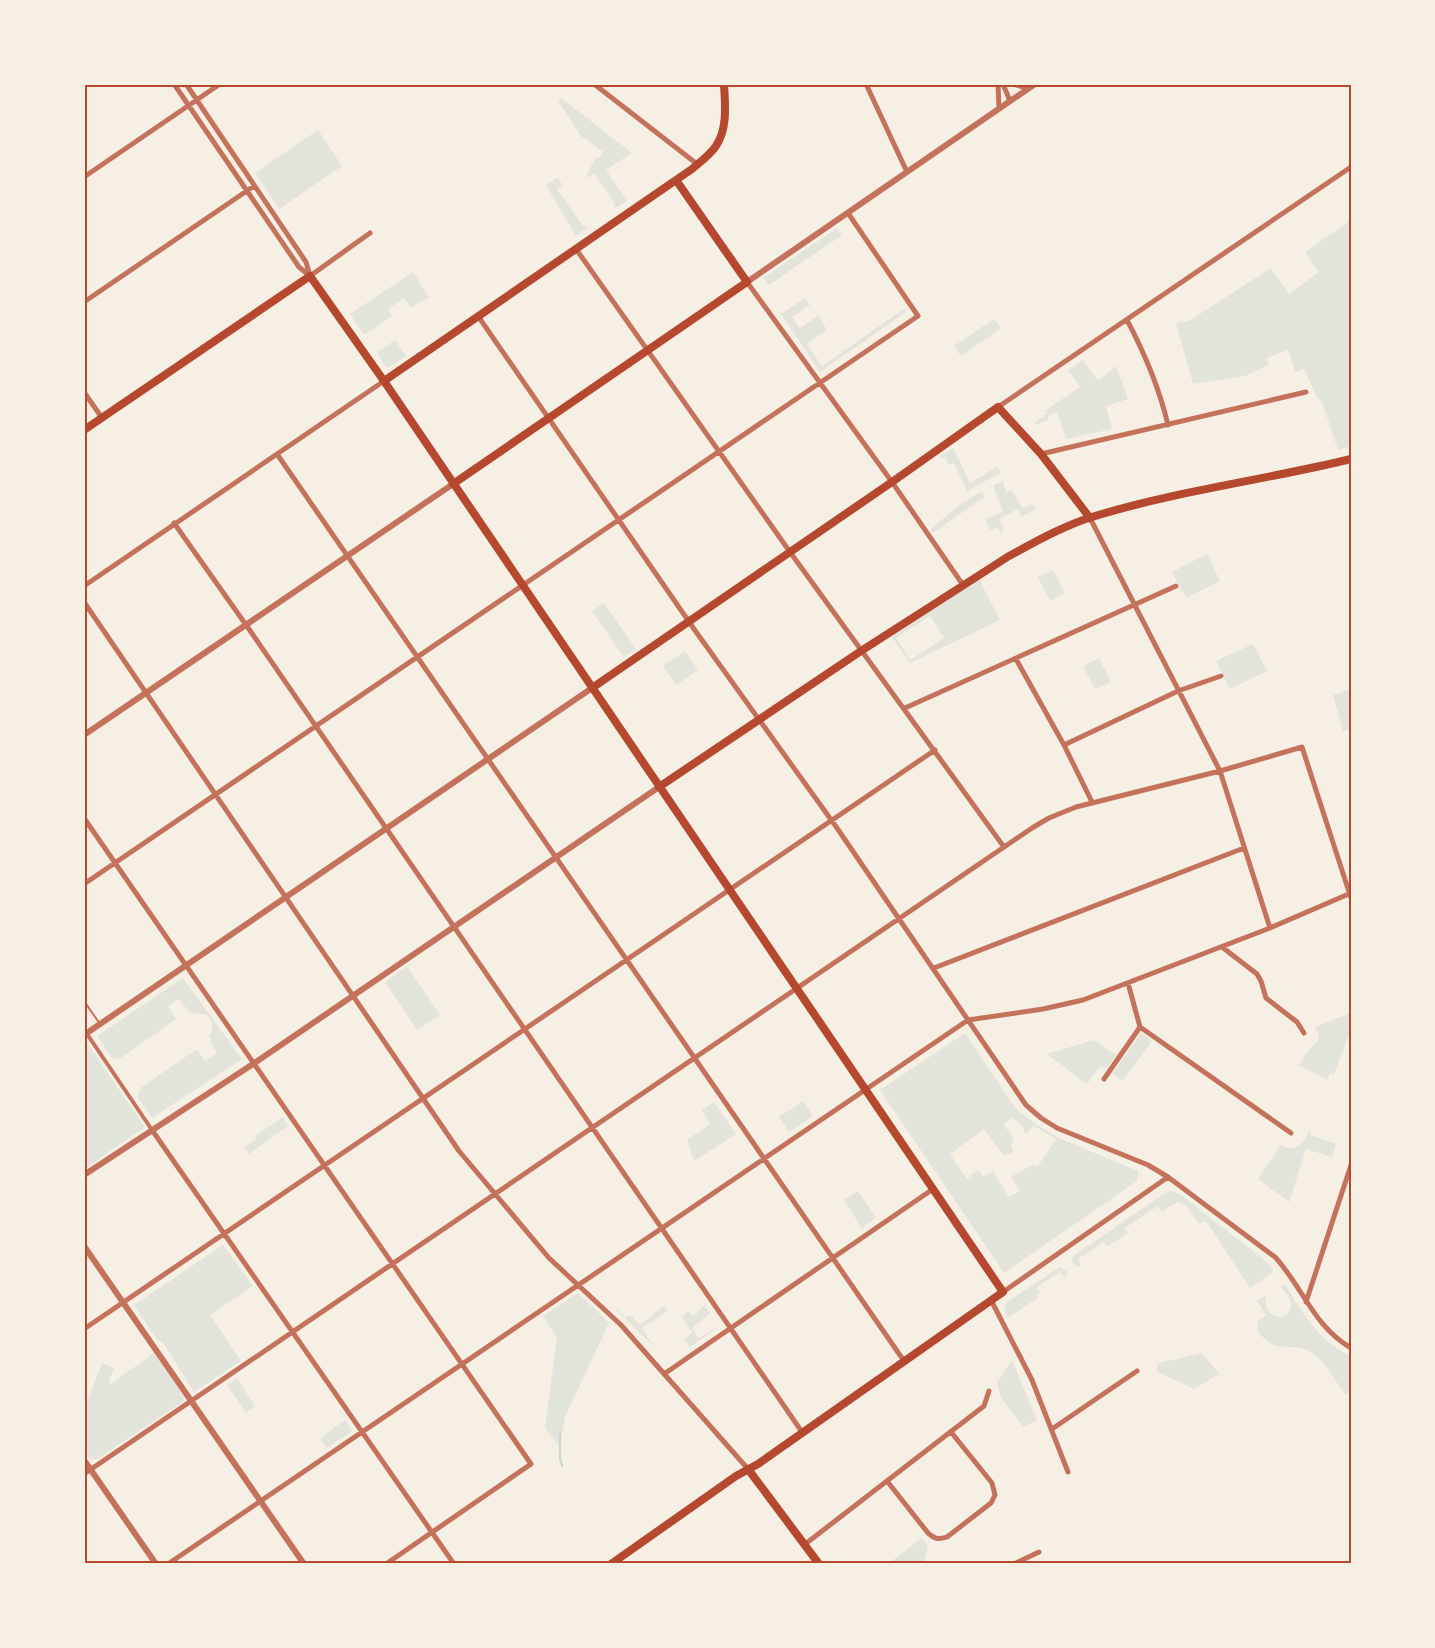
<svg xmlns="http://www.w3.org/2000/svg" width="1435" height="1648" font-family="Lato,sans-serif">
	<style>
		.green { fill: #e2e4dc; fill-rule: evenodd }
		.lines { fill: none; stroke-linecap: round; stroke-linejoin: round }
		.stream { stroke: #c9d6d2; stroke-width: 2 }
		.service { stroke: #c5725c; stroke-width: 2 }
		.pedestrian { stroke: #c5725c; stroke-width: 4 }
		.minor { stroke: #c5725c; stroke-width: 5 }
		.tertiary { stroke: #c5725c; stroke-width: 6 }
		.secondary { stroke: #b5482f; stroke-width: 8 }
		.primary { stroke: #b5482f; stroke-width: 8 }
		.neatline { fill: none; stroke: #b5482f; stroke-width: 2 }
	</style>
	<rect width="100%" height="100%" fill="#f6efe4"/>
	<path class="green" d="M561,98L632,153L606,170L627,201L614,209L615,204L595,174L588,178L587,174L595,159L600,157L603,152L581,136L558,101Z
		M318,130L342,166L279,209L255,173Z
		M558,177L562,185L557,189L583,226L588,228L576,236L546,185Z
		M1351,220V446L1338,450L1321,399H1318L1304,369L1295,372L1288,350L1266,358L1269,365L1245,376L1193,384L1176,323L1189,321L1271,268L1289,294L1319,272L1305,252Z
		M837,228L842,235L769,285L763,278Z
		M413,272L429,297L411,308L404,298L388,309L392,316L364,335L350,314Z
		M805,298L810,305L792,317L800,328L818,316L827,330L807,344L822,366L904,309L906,312L820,372L781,314Z
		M994,319L1001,328L961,356L954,346Z
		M395,340L406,356L389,367H386L377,353Z
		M1083,360L1098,381L1116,366L1128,399L1106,406L1112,429L1066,439L1057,412L1049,415L1048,420L1036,425L1035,423L1047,414L1045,411L1080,387L1068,370Z
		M953,448L970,483L997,467L1002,472L967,491L954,463L948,465L945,457L938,458Z
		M1003,481L1006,492L1012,490L1022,508L1032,504L1035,510L1022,516L1018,509L999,519L1004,530L1000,532L998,527L990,531L985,519L1003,512L993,485Z
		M982,491L985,498L974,504L933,533L931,529L958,506Z
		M1207,554L1220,581L1186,598L1172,572Z
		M1053,570L1065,593L1050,601L1038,577Z
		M979,579L1000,620L910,663L892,637ZM930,616L944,638L910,660L896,638Z
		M604,603L636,649L624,657L592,611Z
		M1253,644L1267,671L1230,689L1216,661Z
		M685,651L698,670L676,685L663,666Z
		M1099,658L1111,682L1095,689L1083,666Z
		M1348,690L1351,694V729L1343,731L1333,695Z
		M407,966L440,1015L417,1030L385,982Z
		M183,978L242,1059L152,1118L137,1096L142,1087L197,1049L205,1061L217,1053L210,1041L211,1039L209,1035L212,1032V1023L207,1015L189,1012L179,999L168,1006L176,1019L122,1057L113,1059L97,1036Z
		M1351,1013V1030L1334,1074L1330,1073L1327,1080L1299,1065C1302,1061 1304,1055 1307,1052C1314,1042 1324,1043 1315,1027Z
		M965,1033L1016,1109L1037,1125L1059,1138L1138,1171L1137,1181L1004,1273L880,1090ZM1012,1117L1024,1128V1132L1026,1134L1034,1126L1056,1139L1038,1166L1032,1165L1011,1177L1020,1191L1009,1197L993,1171L984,1177L978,1170L967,1179L950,1154L984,1129L1004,1156L1013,1152L1011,1145L1014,1139L1004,1125Z
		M1141,1033L1152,1041L1123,1081L1112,1074Z
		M85,1040L145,1127L84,1169V1041Z
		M1094,1040L1116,1055L1107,1068L1099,1067L1087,1084L1047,1054Z
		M803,1101L813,1116L789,1132L779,1117Z
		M714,1102L736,1134L694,1161L687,1140L710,1124L702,1110Z
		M283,1117L288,1126L249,1154L244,1147L257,1139L255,1136Z
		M1309,1131L1311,1132L1310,1135L1336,1144L1332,1157L1306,1149L1289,1202L1258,1179L1281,1145C1295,1153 1304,1144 1309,1131Z
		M858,1191L876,1218L862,1228L844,1200Z
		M1172,1191L1181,1195L1262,1258L1272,1268L1273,1272L1250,1288L1206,1221L1199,1224L1187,1206L1178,1202L1162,1211L1158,1206L1125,1228L1128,1233L1107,1247L1104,1242L1078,1259L1081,1265L1078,1267L1072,1262L1073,1256L1165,1193Z
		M223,1245L253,1286L210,1315L241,1361L194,1392L162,1341H158L134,1305Z
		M1060,1267L1067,1272V1275L1064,1277L1060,1272L1037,1287L1040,1293L1036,1295L1038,1298L1007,1318L1004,1307L1007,1302Z
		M1285,1284C1302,1313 1320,1342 1351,1356V1391L1346,1395C1337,1384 1325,1362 1314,1354C1293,1339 1277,1358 1257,1330L1258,1321L1266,1315L1257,1301L1265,1296L1266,1308L1274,1316L1282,1317C1297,1310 1291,1296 1280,1287Z
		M578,1293L609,1323L565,1417L560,1447L545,1428L557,1338L543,1316Z
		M705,1305L710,1313L692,1328L699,1338L720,1326L690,1347L685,1339L692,1333L682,1317L689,1311L693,1316Z
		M663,1306L668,1311L642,1328L653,1346L616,1309L617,1308L625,1317L631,1315L640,1325Z
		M154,1353L184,1397V1401L97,1459H90L84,1450V1401L88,1399L102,1363L114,1368L109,1382L111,1384Z
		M1202,1353L1219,1374L1194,1389L1156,1371L1159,1363Z
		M1012,1360L1037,1420L1023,1427L1001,1398L997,1383Z
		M237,1378L255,1406L246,1412L227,1385Z
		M345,1420L352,1431L327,1448L320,1438Z
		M922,1538L928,1546L924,1564H888Z"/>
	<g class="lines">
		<path class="stream" d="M560,1433V1458L562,1466"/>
		<path class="service" d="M84,1001L100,1024"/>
		<path class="pedestrian" d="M87,1034L152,1130"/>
		<path class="minor" d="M174,84L299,267L310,276
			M186,84L306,262L310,276
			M292,84H297
			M594,84L697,164
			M866,84L907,172
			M998,84L999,108
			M1003,84L1010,101
			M1013,84L1023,87L1030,86
			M84,177L220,84
			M576,249L790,552L1004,847
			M310,276L370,233
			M747,282L892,482L963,585
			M84,302L254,186
			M478,316L694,629L837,828L1026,1105L1041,1118L1057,1128L1148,1165L1168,1177L1275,1257C1302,1286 1314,1327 1351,1348
			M1127,320C1145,354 1159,387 1168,425
			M84,392L102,418
			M998,407L1351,167
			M277,454L904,1361
			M1041,454L1306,392
			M1090,518L1220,771L1270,928
			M174,523L251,632L802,1432
			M84,586L384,381
			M84,602L459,1151L549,1258L621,1325L748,1469
			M1016,659L1064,745L1092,802
			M905,708L1176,586
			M1064,745L1178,691L1221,676
			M84,818L531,1464L386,1564
			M84,884L918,316L848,213
			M1222,947L1257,974L1261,981L1266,998L1297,1022L1304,1033
			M934,968L1244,848
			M1128,983L1140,1027L1291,1133
			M1104,1079L1140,1027
			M152,1130L454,1564
			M1003,1292L1168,1177
			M991,1300L1032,1380L1068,1472
			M1306,1302L1351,1165
			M84,1329L935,750
			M664,1374L933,1189
			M1052,1429L1137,1371
			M84,1474L1032,828L1049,818L1076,807L1220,771L1302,747L1351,898
			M887,1481L928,1533C935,1539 938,1540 947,1537L991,1503L995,1495L992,1483L951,1432
			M804,1545L984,1406L989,1391
			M168,1564L968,1020L1043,1009L1083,1000L1270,928L1351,893
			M1014,1564L1039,1552"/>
		<path class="tertiary" d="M747,282L1035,84
			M84,735L453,484
			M84,1035L592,688
			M84,1175L253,1064L659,787
			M84,1246L304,1564
			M84,1460L156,1564"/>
		<path class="secondary" d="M384,381L692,169C700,162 710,155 716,146C728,128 725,104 724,84
			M453,484L747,282L676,180
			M592,688L892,482L998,407L1041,454L1090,518
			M659,787L861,651L1009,556C1035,542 1063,526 1092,517C1176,491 1265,480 1351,459"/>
		<path class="primary" d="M84,430L310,276L384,381L1003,1292L758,1464L736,1476L611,1564
			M748,1469L819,1564"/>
	</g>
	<rect width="1435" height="1648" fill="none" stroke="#f6efe4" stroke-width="171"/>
	<rect x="86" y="86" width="1264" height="1476" class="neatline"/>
</svg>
